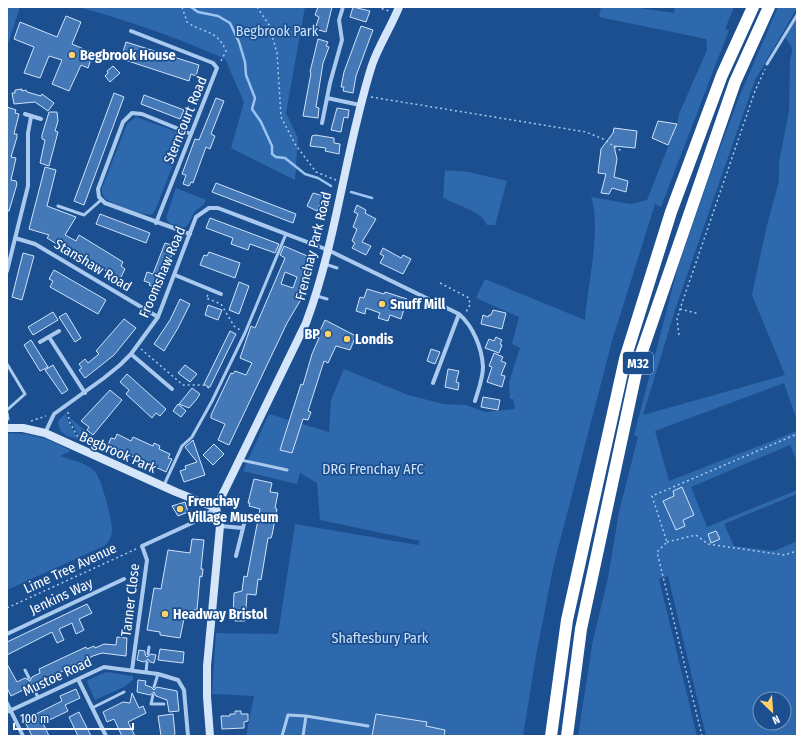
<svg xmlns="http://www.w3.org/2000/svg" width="804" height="743" font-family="'Fira Sans Condensed',sans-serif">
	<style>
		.green { fill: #2e69ad; fill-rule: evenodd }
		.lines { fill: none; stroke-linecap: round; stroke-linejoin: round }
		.stream { stroke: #9cc4f0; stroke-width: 2.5 }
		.building { fill: #4478b7; stroke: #cfe3fa; fill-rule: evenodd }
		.path { stroke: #a9c9ee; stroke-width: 1.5; stroke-dasharray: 2 3; stroke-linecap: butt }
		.lane { stroke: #a9c9ee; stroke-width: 3 }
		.street { stroke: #a9c9ee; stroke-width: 4 }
		.secondary { stroke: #d6e6fa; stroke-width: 8 }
		.highway { stroke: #fff; stroke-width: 12 }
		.poi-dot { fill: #ffd166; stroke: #1b4f8f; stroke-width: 1.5 }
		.labels { text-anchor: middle; stroke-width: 3.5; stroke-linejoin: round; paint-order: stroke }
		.shield { fill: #1b4f8f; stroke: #bbcadd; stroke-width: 1 }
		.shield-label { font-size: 13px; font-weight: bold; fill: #fff }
		.park-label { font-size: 14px; fill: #cfe3fa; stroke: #1b4f8f }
		.poi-label { font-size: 14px; font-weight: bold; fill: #fff; stroke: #1b4f8f; text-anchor: start }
		.street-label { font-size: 14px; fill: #fff; stroke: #1b4f8f }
	</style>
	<rect width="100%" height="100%" fill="#1b4f8f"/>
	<path class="green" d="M7,7H20L7,47Z
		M78,7H305L286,113L298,138L295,180L231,148L244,102L225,59C177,38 128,20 78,7Z
		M601,7H633L674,13L675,7H734L725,29L729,30L661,207L655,204L612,341L553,568L536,656L523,736H246L254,696L212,694L216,633L278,634L295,524L418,545L420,541L320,520L317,483L300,473L297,484L243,471L269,414L329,432L331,400L344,369L408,395L443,404L466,405L485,412L515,409L513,399H510L509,382L520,348L512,344L519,317L476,298L485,279L585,320C587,287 602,227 591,197L631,204L647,200L677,124L679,114L707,50L706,39L599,17Z
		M778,7L797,8L755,80L676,307L643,415L785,375L752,295L766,229L779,181V162L789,111L790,60L792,51L791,46L785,37L797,17V421L784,383L655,431L669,481L797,431V462L790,445L691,487L707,527L797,490V494L724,524L734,546L774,551L797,541V736H706L668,576L659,579L697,736H578L593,640L608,578L619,512L638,437L634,435L678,267L709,177L740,95ZM760,699H784V723H760Z
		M136,117L180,133L184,137L156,208L152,215C141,214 111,205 104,197C102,194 102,192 102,188L127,124Z
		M445,170L468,172L507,181L495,225H487C480,209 457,207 443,197Z
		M176,188L206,200C204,207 196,208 193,214C190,220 190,224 184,228L169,223L166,218Z
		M66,413L68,421L78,439C67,437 58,433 58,421Z
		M69,417L103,445L101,449L81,440Z
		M10,433C36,434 49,439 71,451L60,456C71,460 89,463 96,473C102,481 112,520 112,530C112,537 109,542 104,546L7,590V435Z
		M106,672L133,676V680L124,687L95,700L87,682L88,680Z"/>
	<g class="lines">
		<path class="stream" d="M191,7L198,12L218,16L230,23L239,42L245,62L246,75L255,98L252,109L261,122L272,146V154L276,157L285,158L305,174L318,178L331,186
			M351,192L372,198"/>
	</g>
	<path class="building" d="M318,7H332L326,32L315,29L319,17L315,15Z
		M353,7L370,11L366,22L350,17Z
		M66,16L81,22L72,44L93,53L88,68L81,65L69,91L52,84L62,60L49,56L40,78L24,73L34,47L14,39L20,22L57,37Z
		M361,26L373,30L356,76L353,93L343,91L344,87H341L344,72Z
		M318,39L328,42L326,46L329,47L323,63L316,107L319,108L318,118L303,116L311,73L310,72Z
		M126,42L199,65L196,76L191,74L189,81L125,60L127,53L123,52Z
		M113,66L120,73L110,82L105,76L108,73L107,71Z
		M22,89V91L26,90L27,92L41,96L42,94L54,103L48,111L35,102L14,104L12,93H15V90Z
		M114,93L124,97L84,205L74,201Z
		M144,95L184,110L180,119L141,104Z
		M216,98L224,101L211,134L215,136L210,149L206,147L193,183L191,182L189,186L183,184L186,175L182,174L195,139L199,140Z
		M7,107L16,110L15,113L19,114L14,134H17V137L11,157L16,158L11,180L16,181L17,184L9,211H7Z
		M337,108L349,110L348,118L344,117L341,132L331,130Z
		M49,112H57L58,121L55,131L58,132L49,166L40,163L45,140L42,139V135Z
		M658,121L677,124L668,145L652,138Z
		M614,128L637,131L635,148L614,146L617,159L614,177L628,181L626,192L612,188L609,194L601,193L606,174L598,173L601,149L613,133Z
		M315,135L334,138V143L340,144L339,154L325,151L326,148L310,146L312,136Z
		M45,167L56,170L47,206L76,217L65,235L76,241L79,235L123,262L121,266L125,269L120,279L65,246L63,248L47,238L49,235L29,229Z
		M216,183L296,214L293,223L212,192Z
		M313,193L324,196L317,211L307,206Z
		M357,205L366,210L365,213L376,219L362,242L371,246L366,255L352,248L355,243L352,241L357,229L353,227L358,214L354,212Z
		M100,214L150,233L146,243L96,224Z
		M210,218L279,244L275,253L250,244L248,250L231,244L233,238L206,228Z
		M165,243L175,246L159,289L149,285L150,283L144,281L147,272L153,274Z
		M284,246L312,258L300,301L287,323L229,445L218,440L225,424L211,418V415L231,373L233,374L235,371L246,375L252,363L240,358L251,326L255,328L285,258L280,255ZM285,272L297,277L293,288L281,284Z
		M383,248L401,258L403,255L411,259L403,274L380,263L384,256L380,254Z
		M209,252L240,263L235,278L200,265L204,255L207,256Z
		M23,253L34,256L22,300L12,297Z
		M54,270L106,300L98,314L50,287L53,281L49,279Z
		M239,282L249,286L239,314L229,310Z
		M367,289L384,294L385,292L407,299L401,319L390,315L388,321L378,318L380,313L366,308L365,314L356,311L360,297L364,298Z
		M180,299L190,304L178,328L164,351L154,344L170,320Z
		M208,305L222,310L218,320L205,315Z
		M493,310L506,313L502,329L481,324L483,315L488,317L489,315H491Z
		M53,312L58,320L33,335L28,327Z
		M66,313L81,338L75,342L59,317Z
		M124,319L136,328L114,355L85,378L79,370L82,368L79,364L85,359L88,363L99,354L96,351Z
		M325,320L356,336L350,350L336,346L328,363L324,361L308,411L311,412L308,420L303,419L292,453L280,450L301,384L303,385L312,354L319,338L317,337Z
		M230,331L236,334L210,387H208L204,384Z
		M496,337L502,340L500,344L502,345L499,353L485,348L489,339L494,341Z
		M31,340L48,367L40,371L24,345Z
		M431,349L440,352L435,364L427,361Z
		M494,353L503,357L501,361L506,363L501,375L505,376L502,387L487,382L492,367L489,366Z
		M53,365L68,390L62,394L45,370Z
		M185,365L197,374L190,382L178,373Z
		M448,369L459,371L456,382L459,383L458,390L445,387Z
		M127,374L166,409L160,416L156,413L152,418L126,394L129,390L120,382Z
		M192,388L200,394L196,400L189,408L179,404Z
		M110,390L122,400L93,435L87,430L89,427L81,421Z
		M483,397L500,400L498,410L481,407Z
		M178,404L186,411L181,417L173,411Z
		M117,434L131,441L133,437L153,446L154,443L160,446L159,449L170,454L168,458L172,459L166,472L108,445L111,438L115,439Z
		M193,440L205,475L184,482L180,471L186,469L185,466L197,462L185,447Z
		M214,444L224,454L213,465L203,455Z
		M254,479L272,483L270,492L278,493L275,508L277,509L272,535L271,538H268L261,580L258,579L256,595L247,594L245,621H235L236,618H233L234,593L242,591L244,576L247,577L260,509L249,506L250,503H248Z
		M682,487L694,515L683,520L685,526L676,530L663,501L674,496L673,491Z
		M185,502L188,512L178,516L172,506Z
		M716,531L720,539L711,543L708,534Z
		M192,539L204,540L201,569H203L202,577L200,576L197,610H190V614H185L180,638L160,635V632L147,630L154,588L161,589L168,550L190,553Z
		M87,604L92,613L79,619L84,630L76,634L72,623L59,629L64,640L57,643L52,632L7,655V642Z
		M117,637L127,638L126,656L102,653L93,656L35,685L31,683L29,687L11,696L7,688V664L17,682L25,678L30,681L32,677L40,673L39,669L86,647L87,649L94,646L95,648L104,644L116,645Z
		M160,649L184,652L183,663L158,660Z
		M139,650L145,651V655L147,657L151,654L156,655L154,663L150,662L148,659L144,662L137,660Z
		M138,680L146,681L145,685L151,687L154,690L157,687L177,691L179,711L169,712L167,700L156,696L154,692L150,695L137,692Z
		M76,689L80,698L65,705L68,711L43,723L49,736H32L24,720L62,701L60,696Z
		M132,693L139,708L143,706L146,713L128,722L135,736H122L114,719L107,722L103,712L123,702L130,703Z
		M235,711H241V714H248V721L244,722V728L222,729L221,716H230V714H235Z
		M79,712L91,736H78L69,717Z
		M173,714L175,734L173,736H161L158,716Z
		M376,714L427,722L426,726L445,730L444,736H372Z"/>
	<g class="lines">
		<path class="path" d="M182,7L187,22C202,33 217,29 226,51L220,63
			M257,7L269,25L277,53L281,117L295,144L316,172L336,180
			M377,7L389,11
			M371,97L586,132L603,139L623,152
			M440,283L469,298L470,305L466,312
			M208,295L206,298L221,304L234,326L240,330
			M680,309L699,314
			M679,335L677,319L680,309L755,91L765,69
			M141,349L183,385H203L211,389
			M68,412L69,421L79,439
			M31,421L46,416
			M667,542L696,535L708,544L784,555L797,551
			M7,608L136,549
			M702,736L657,552L667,542L652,496L797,434"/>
		<path class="lane" d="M767,64L797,15
			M58,206L84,215L101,200
			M325,264L337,268
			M317,296L327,299
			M7,364L25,394L7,410
			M7,413L8,419
			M241,460L287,470
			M164,485L182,446L192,437L212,401L245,333L286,234
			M148,654L149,647
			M25,670L29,678
			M146,672L147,662
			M32,686L38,697
			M154,687L158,674
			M153,695L151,704H164
			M92,708L124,692
			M282,736L288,715L306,716L368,726
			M303,736L306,716"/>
		<path class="street" d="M131,31L213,63L217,68L156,223
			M327,98L360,105
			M25,114L41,119
			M322,123L330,83L342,40L339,20L343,7
			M190,234L105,203L99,197L98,189L123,122L132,113L142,114L191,134
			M15,238L35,244L158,317
			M7,271L28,186V133L31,117
			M175,275L221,294
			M49,337L85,393
			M40,342L59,331
			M131,354L172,389
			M433,383L459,314
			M45,433L54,414L104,378L120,365L131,354L158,317L196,217L209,208H218L328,250L459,314C473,326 482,348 483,367C483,378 478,391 475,401
			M220,526L243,528
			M236,556L246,516
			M7,634L124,579
			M132,670L147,560L142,546L192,523L216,508
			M78,679L106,736
			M7,703L23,736
			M7,712L104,667L158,674L178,680L184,690L188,736"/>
		<path class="secondary" d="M7,428H23L45,433L176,492L216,508
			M210,736L207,697V666L220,526L216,508L306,323C337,240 345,150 372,65C379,45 391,27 399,7"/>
		<path class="highway" d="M551,736L567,620L625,359L671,212L722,75L753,7
			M567,736L581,629L638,363L735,82L769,7"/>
	</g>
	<g class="poi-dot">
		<circle cx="72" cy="55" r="4"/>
		<circle cx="382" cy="304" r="4"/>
		<circle cx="328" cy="334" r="4"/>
		<circle cx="347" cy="339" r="4"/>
		<circle cx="180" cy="509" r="4"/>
		<circle cx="165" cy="614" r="4"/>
	</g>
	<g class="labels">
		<rect class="shield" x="623" y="352" width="30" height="22" rx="3"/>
		<g class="shield-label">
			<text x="638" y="368">M32</text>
		</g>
		<g class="park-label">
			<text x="277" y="36">Begbrook Park</text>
			<text x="373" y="474">DRG Frenchay AFC</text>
			<text x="380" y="643">Shaftesbury Park</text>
		</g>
		<g class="poi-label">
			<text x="80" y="60">Begbrook House</text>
			<text x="390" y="309">Snuff Mill</text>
			<text x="320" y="339" text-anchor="end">BP</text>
			<text x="355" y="344">Londis</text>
			<text x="188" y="506">Frenchay<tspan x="188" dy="16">Village Museum</tspan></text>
			<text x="173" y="619">Headway Bristol</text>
		</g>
		<g class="street-label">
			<text transform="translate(185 120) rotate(-68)" y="5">Sterncourt Road</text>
			<text transform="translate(313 246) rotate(-76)" y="5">Frenchay Park Road</text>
			<text transform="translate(93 265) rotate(31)" y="5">Stanshaw Road</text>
			<text transform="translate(162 272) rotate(-67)" y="5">Froomshaw Road</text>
			<text transform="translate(118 452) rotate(24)" y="5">Begbrook Park</text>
			<text transform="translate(70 568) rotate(-25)" y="5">Lime Tree Avenue</text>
			<text transform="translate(61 596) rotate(-25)" y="5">Jenkins Way</text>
			<text transform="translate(130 600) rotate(-83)" y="5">Tanner Close</text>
			<text transform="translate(57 676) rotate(-25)" y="5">Mustoe Road</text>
		</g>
	</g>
	<rect width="804" height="743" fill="none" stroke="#ffffff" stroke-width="16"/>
	<g transform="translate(772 711) rotate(155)"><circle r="19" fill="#1b4f8f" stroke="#7695bc"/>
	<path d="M0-3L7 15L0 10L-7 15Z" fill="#ffd166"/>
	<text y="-6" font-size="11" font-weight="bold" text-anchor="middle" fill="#ffffff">N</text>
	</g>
	<path d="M14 723v6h119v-6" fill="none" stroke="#ffffff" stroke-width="2"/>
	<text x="20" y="723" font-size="12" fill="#ffffff" stroke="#1b4f8f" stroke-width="3" paint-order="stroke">100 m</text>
</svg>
